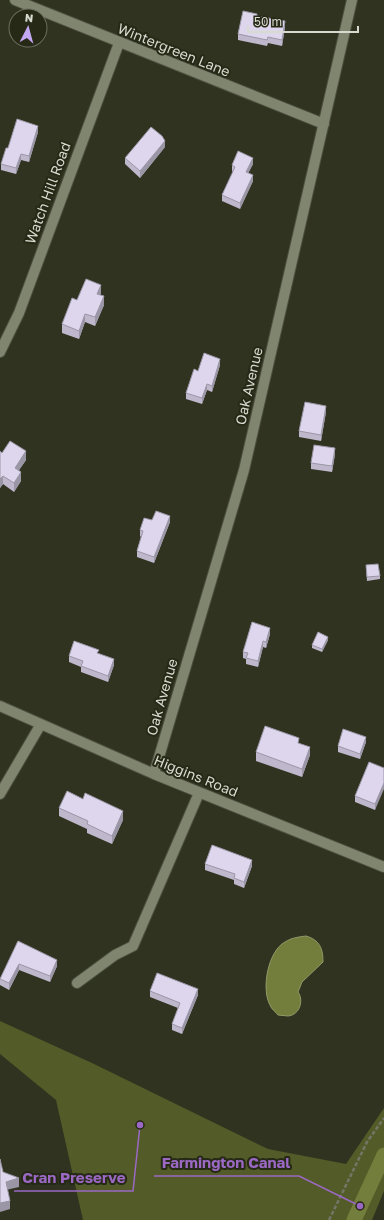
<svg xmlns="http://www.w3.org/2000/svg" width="384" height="1220" font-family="'Golos Text',sans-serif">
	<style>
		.green { fill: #535b28 }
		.water { fill: #737e3c; stroke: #919a68 }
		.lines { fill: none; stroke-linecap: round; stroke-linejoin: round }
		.canal { stroke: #737e3c; stroke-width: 15 }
		.minor-casing { stroke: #4d5040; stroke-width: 12 }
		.path { stroke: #737666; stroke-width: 2.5; stroke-dasharray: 4 2; stroke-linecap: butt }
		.minor { stroke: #80856f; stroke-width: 10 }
		.wall { fill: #bfb8cc }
		.shaded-wall { fill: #9b96a6 }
		.building { fill: #ded6ed; stroke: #9b96a6 }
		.labels { text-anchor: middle; stroke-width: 4; stroke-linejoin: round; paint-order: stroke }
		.street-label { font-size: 14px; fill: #d7dace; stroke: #262916 }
		.leader { fill: none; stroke: #9b69c4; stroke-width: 1.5 }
		.callout-dot { fill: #9b69c4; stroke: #262916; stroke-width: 1.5 }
		.callout-label { font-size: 15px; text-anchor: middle; font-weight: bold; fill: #9b69c4; stroke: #262916; stroke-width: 4; stroke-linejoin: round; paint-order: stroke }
	</style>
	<rect width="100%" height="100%" fill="#303320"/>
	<path class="green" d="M0,1021L92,1063L268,1149L346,1164L384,1108V1191L372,1220H83L56,1100L0,1054Z"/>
	<path class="water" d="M306,936C320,940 323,949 323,962L302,982L298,992C304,1000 300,1015 288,1016C285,1016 281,1015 278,1015C276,1012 271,1009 270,1005C261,989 268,951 285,942C291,938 298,937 306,936Z"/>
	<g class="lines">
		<path class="canal" d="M354,1220L384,1155"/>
		<g class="minor-casing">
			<path id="minor" d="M15,0L324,124
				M0,352L19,313L119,43
				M0,706L154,774L384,867
				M154,774L244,470L352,0
				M0,794L41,724
				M77,983L115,955L133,946L199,793"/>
		</g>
		<path class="path" d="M329,1220L367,1142L384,1118"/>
		<use href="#minor" class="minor"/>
	</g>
	<path class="wall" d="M257,16L285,27L282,46L268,43L267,46L238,40V34Z
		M38,132L29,162L21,160L16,174L1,170V164L8,148Z
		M165,147L140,178L125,164V158Z
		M253,164L248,173L253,181L240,209L222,201V195L233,172L232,171V165Z
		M101,293L100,295L104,305L95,326L85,322L79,339L62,333V324L77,300Z
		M220,365L212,392L207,390L202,404L186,399V393L198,371Z
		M326,412L321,441L299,437V431Z
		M0,451L2,453L26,460L19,470L21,481L14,492L3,484L0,488Z
		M335,454L332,472L311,469V463Z
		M152,520L170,522L154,563L137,557V551L141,537L140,536V530Z
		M366,565L380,576V579L367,581Z
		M270,634L266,648L263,647L258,667L246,664V659L243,658V652Z
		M328,640L322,652L312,648V645Z
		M99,654L114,665L108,682L81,672V667L69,662V656Z
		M366,742L360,759L338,752V746Z
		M299,743L310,755L302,777L256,761V752Z
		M384,768L375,810L355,802V796Z
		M59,808L123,820L112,844L87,833V829L59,816Z
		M205,864L252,866L244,888L234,884V880L205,870Z
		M18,941L57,966L50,982L19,970L9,990L0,985V979Z
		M150,991L198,995L182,1034L172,1030V1024L178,1008L150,997Z"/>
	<path class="shaded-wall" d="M285,21V27L282,46V40Z
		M38,126V132L29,162V156Z
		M165,141V147L140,178V171Z
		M21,154V160L16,174V168Z
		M253,158V164L246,178V172Z
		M253,175V181L240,209V203Z
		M101,285V293L97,303V294Z
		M104,296V305L95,326V317Z
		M85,314V322L79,339V331Z
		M220,359V365L212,392V386Z
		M207,384V390L202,404V398Z
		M326,406V412L321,441V435Z
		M335,448V454L332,472V466Z
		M26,451V460L15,476V468Z
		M21,472V481L14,492V483Z
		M3,476V484L0,488V479Z
		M170,516V522L154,563V557Z
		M270,628V634L266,648V642Z
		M328,637V640L322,652V649Z
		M263,641V647L258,667V661Z
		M114,659V665L108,682V676Z
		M366,737V742L360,759V754Z
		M310,747V755L302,777V769Z
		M384,783V789L375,810V804Z
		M123,811V820L112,844V836Z
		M252,860V866L244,888V882Z
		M57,960V966L50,982V976Z
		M19,964V970L9,990V983Z
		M198,989V995L182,1034V1028Z
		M19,1178V1187L6,1190V1182Z
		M10,1201V1209L0,1212V1203Z"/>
	<path class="building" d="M243,11L257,14V16L285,21L282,40L268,37L267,40L238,34Z
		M17,119L38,126L29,156L21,154L16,168L1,164L6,148H8Z
		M151,127L162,136L165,141L140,171L125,158Z
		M238,151L253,158L246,172L253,175L240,203L222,195L235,167L232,165Z
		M86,279L101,285L97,294L104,296L95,317L85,314L79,331L62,324L72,298L77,300Z
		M204,353L220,359L212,386L207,384L202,398L186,393L194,369L198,371Z
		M305,402L326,406L321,435L299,431Z
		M10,441L26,451L15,468L21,472L14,483L3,476L0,479V451L2,453Z
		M314,445L335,448L332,466L311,463Z
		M156,511L170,516L154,557L137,551L143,531L140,530L144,518L152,520Z
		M378,564L380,576L367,577L366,565Z
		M252,622L270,628L266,642L263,641L258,661L246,658L248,653L243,652Z
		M318,632L328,637L322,649L312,645Z
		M74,641L99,650L97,653L114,659L108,676L81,666L83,661L69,656Z
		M265,726L299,738L298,743L310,747L302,769L256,752Z
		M343,729L366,737L360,754L338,746Z
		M369,762L384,768V783L375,804L355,796Z
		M67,791L83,799L85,793L123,811L112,836L87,824L88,821L59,808Z
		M212,845L252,860L244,882L234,878L235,874L205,864Z
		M18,941L57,960L50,976L19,964L9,983L0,979Z
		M157,973L198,989L182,1028L172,1024L180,1003L150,991Z
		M0,1159L3,1172L19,1178L6,1182L10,1201L0,1203Z"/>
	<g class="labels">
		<g class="street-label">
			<text transform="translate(174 50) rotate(22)" y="5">Wintergreen Lane</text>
			<text transform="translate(48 193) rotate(-70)" y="5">Watch Hill Road</text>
			<text transform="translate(249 386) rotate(-77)" y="5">Oak Avenue</text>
			<text transform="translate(162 697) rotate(-74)" y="5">Oak Avenue</text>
			<text transform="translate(196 776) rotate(22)" y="5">Higgins Road</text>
		</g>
	</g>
	<path class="leader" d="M360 1206L299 1176H154M140 1125L133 1191H14"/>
	<g class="callout-dot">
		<circle cx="360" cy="1206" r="4"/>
		<circle cx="140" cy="1125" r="4"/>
	</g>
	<g class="callout-label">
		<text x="226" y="1168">Farmington Canal</text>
		<text x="74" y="1183">Cran Preserve</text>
	</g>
	<g transform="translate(28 28) rotate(6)"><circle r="19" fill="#262916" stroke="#6d7060"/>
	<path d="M0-3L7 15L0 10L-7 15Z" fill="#c3a7f2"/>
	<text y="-6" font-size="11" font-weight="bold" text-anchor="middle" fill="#d7dace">N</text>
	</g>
	<path d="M248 26v6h110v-6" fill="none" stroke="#d7dace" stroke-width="2"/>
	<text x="254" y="26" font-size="12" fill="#d7dace" stroke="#262916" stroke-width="3" paint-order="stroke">50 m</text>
</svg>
